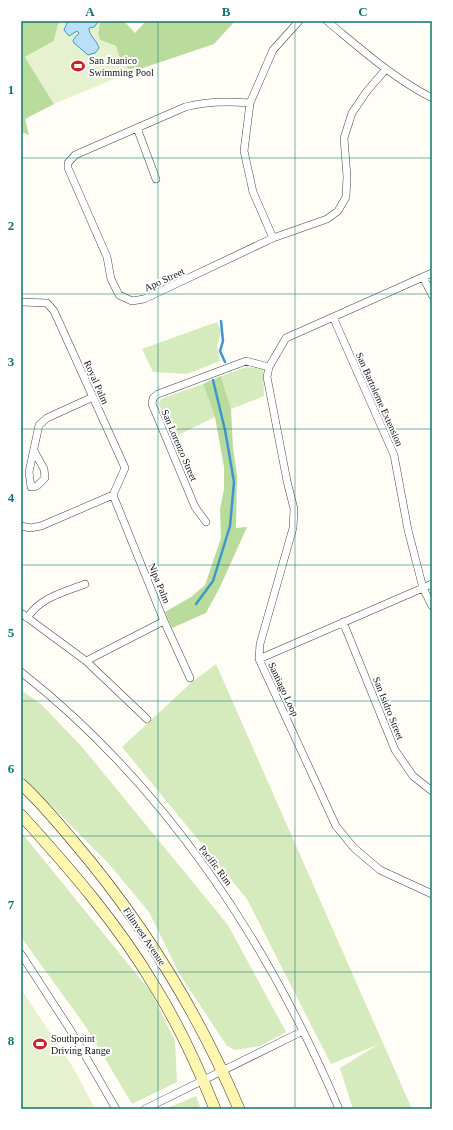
<svg xmlns="http://www.w3.org/2000/svg" width="453" height="1130" font-family="'Times New Roman',serif">
	<style>
		.green { fill: #d5ebbd }
		.forest { fill: #b9dc9c }
		.pitch { fill: #e6f2cf }
		.water { fill: #b9e0f7; stroke: #3f96cf }
		.lines { fill: none; stroke-linecap: round; stroke-linejoin: round }
		.stream { stroke: #3f96cf; stroke-width: 2.5 }
		.minor-casing { stroke: #444; stroke-width: 8 }
		.secondary-casing { stroke: #333; stroke-width: 12 }
		.minor { stroke: #fff; stroke-width: 7 }
		.secondary { stroke: #fff6b0; stroke-width: 11 }
		.grid { fill: none; stroke: #0f766e; stroke-width: 1; stroke-opacity: 0.55 }
		.labels { text-anchor: middle; stroke-width: 4; stroke-linejoin: round; paint-order: stroke }
		.poi-label { font-size: 10px; fill: #111; stroke: #fff; text-anchor: start }
		.street-label { font-size: 10px; fill: #111; stroke: #fff }
		.neatline { fill: none; stroke: #0f766e; stroke-width: 1.5 }
		.grid-label { font-size: 13px; text-anchor: middle; font-weight: bold; fill: #0f766e }
	</style>
	<rect width="100%" height="100%" fill="#fffdf5"/>
	<path class="green" d="M217,322L221,331L217,346L220,361L187,374L153,372L142,349Z
		M247,367L263,369L264,396L231,409L221,376Z
		M203,384L215,417L172,438L159,404L161,399Z
		M216,664L412,1109H353L340,1068L379,1044L331,1064L247,899L122,747L192,682Z
		M21,690L41,704L82,747L228,925L286,1032L260,1046L235,1050L227,1046L180,975L149,912L109,864L21,775Z
		M21,832L151,992L175,1041L177,1082L132,1104L86,1027L21,937Z
		M196,1096L201,1109H165Z"/>
	<path class="forest" d="M21,21H62L58,25L54,41L25,57L54,104L25,119L29,135L21,132Z
		M100,21H124L135,33L146,21H235L214,44L131,72L120,59L116,46L100,40L98,34Z
		M221,376L231,409L233,448L237,475L236,528L247,527L220,587L206,613L172,628L165,612L191,597L205,585L221,538L220,509L224,489V467L215,417L203,384Z"/>
	<path class="pitch" d="M62,21H100L98,34L100,40L116,46L120,59L131,72L54,104L25,57L54,41L58,25Z
		M21,989L74,1069L95,1109H21Z"/>
	<path class="water" d="M68,21H99L94,27L89,28C89,36 97,40 99,48L95,53L88,55L74,43L73,40L79,33L77,31L69,36L64,30Z"/>
	<g class="lines">
		<path class="stream" d="M221,321L223,341L220,351L225,362
			M196,604L213,581L230,526L234,482L225,430L213,380"/>
		<g class="minor-casing">
			<path id="minor" d="M327,21C361,49 393,78 432,98
				M250,103C227,101 207,101 185,107L75,155L68,163V168L107,257L111,279L119,295L132,301L144,299L273,238L327,219L338,211L346,197L347,177L344,138L352,113L367,91L386,69
				M137,128L156,179
				M273,238L253,192L244,151L250,103L273,50L299,21
				M432,273L286,338L269,367L267,377L287,481L294,509L293,528L260,644L259,659L336,826L354,848L380,870L432,894
				M423,277L432,295
				M21,302L47,303L54,311L125,468L113,495
				M333,317L394,455L408,530L423,588L432,606
				M34,451L44,469L45,478L37,486L31,487L29,472L39,425L47,418L93,397
				M113,495L164,621L190,678
				M206,522L195,507L152,404L153,398L158,394L246,361L269,367
				M21,526L30,528L41,526L113,495
				M21,613L86,661L147,719
				M27,618C41,597 62,593 85,584
				M343,622L395,750L413,776L432,791
				M259,659L432,584
				M86,661L164,621
				M21,672C165,785 268,942 339,1109
				M21,954L71,1031L116,1109
				M145,1109L303,1031"/>
		</g>
		<g class="secondary-casing">
			<path id="secondary" d="M21,784C40,801 57,822 74,842C142,922 198,1012 239,1109
				M21,815C70,869 118,924 155,987C179,1025 198,1067 215,1109"/>
		</g>
		<use href="#minor" class="minor"/>
		<use href="#secondary" class="secondary"/>
	</g>
	<path class="grid" d="M158,21V1109M295,21V1109M21,158H432M21,294H432M21,429H432M21,565H432M21,701H432M21,836H432M21,972H432"/>
	<defs>
		<g id="stadium-bare" transform="scale(1.08)"><path d="M0-5a6.5 5 0 1 0 0 10a6.5 5 0 1 0 0-10ZM-3.5-1.8h7v3.6h-7Z" fill="#c4262e" stroke="#fff" stroke-width="2.5" paint-order="stroke"/></g>
	</defs>
	<g fill-rule="evenodd">
		<use href="#stadium-bare" x="78" y="66"/>
		<use href="#stadium-bare" x="40" y="1044"/>
	</g>
	<g class="labels">
		<g class="poi-label">
			<text x="89" y="64">San Juanico<tspan x="89" dy="12">Swimming Pool</tspan></text>
			<text x="51" y="1042">Southpoint<tspan x="51" dy="12">Driving Range</tspan></text>
		</g>
		<g class="street-label">
			<text transform="translate(164 279) rotate(-25)" y="4">Apo Street</text>
			<text transform="translate(97 382) rotate(66)" y="4">Royal Palm</text>
			<text transform="translate(380 399) rotate(66)" y="4">San Bartoleme Extension</text>
			<text transform="translate(180 445) rotate(67)" y="4">San Lorenzo Street</text>
			<text transform="translate(160 583) rotate(68)" y="4">Nipa Palm</text>
			<text transform="translate(284 689) rotate(65)" y="4">Santiago Loop</text>
			<text transform="translate(389 708) rotate(68)" y="4">San Isidro Street</text>
			<text transform="translate(216 865) rotate(53)" y="4">Pacific Rim</text>
			<text transform="translate(145 936) rotate(56)" y="4">Filinvest Avenue</text>
		</g>
	</g>
	<rect width="453" height="1130" fill="none" stroke="#ffffff" stroke-width="44"/>
	<rect x="22" y="22" width="409" height="1086" class="neatline"/>
	<g class="grid-label">
		<text x="90" y="16">A</text>
		<text x="226" y="16">B</text>
		<text x="363" y="16">C</text>
		<text x="11" y="94">1</text>
		<text x="11" y="230">2</text>
		<text x="11" y="366">3</text>
		<text x="11" y="502">4</text>
		<text x="11" y="637">5</text>
		<text x="11" y="773">6</text>
		<text x="11" y="909">7</text>
		<text x="11" y="1045">8</text>
	</g>
</svg>
